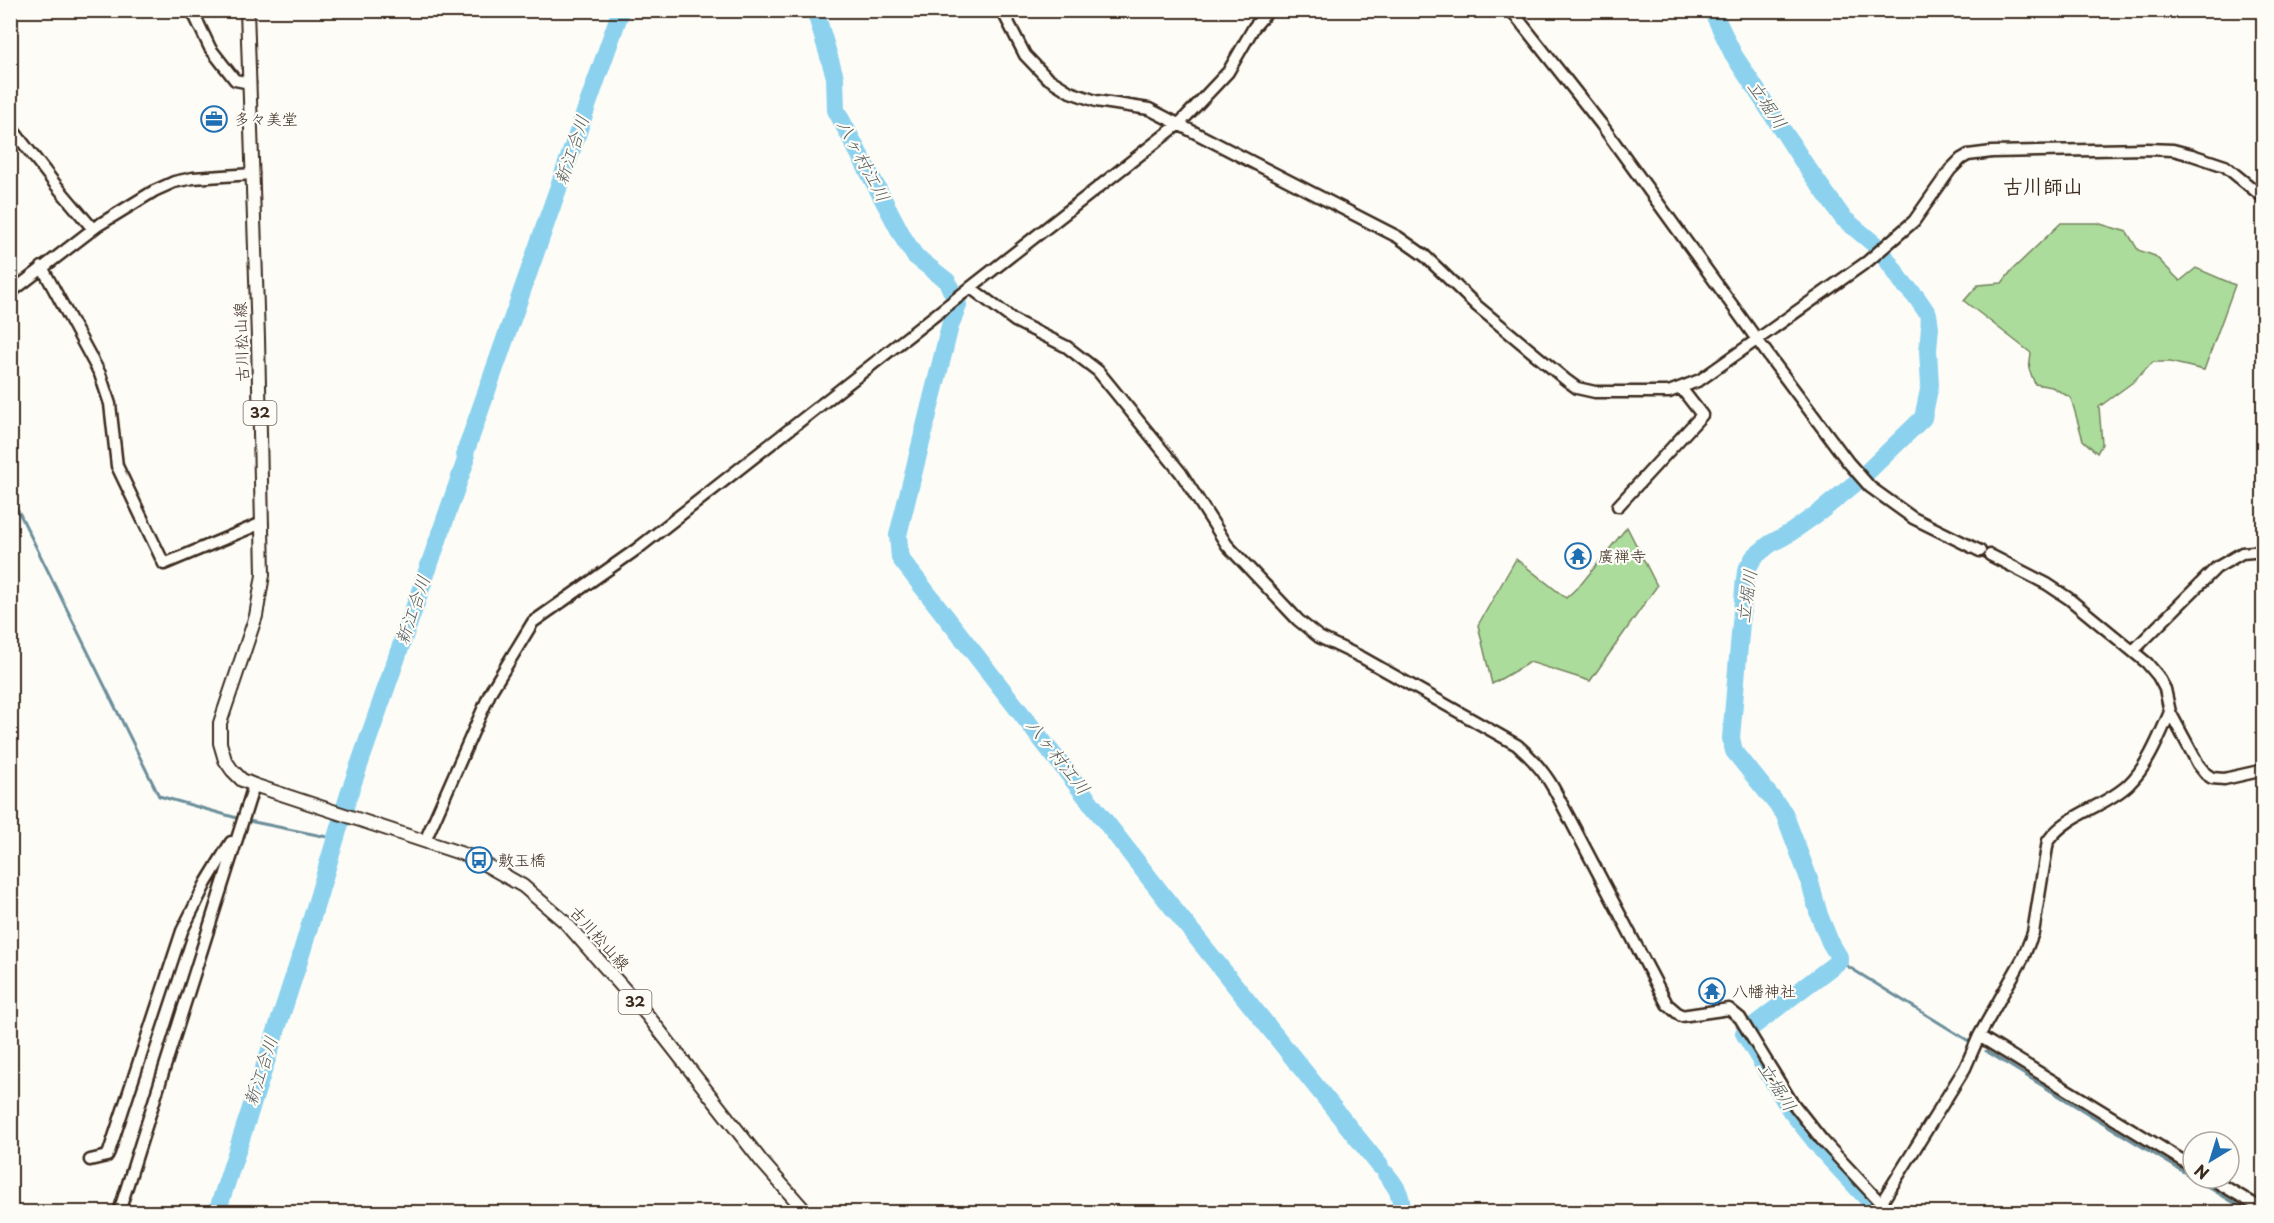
<svg xmlns="http://www.w3.org/2000/svg" width="2274" height="1223" font-family="'Playpen Sans','Klee One',sans-serif">
	<style>
		.green { fill: #acdc9c; stroke: #74835d; stroke-width: 1.5 }
		.lines { fill: none; stroke-linecap: round; stroke-linejoin: round }
		.stream { stroke: #6c8f9b; stroke-width: 3 }
		.river { stroke: #8cd2ee; stroke-width: 18 }
		.minor-casing { stroke: #3b2a1e; stroke-width: 15 }
		.major-casing { stroke: #3b2a1e; stroke-width: 16 }
		.minor { stroke: #fdfcf7; stroke-width: 10 }
		.major { stroke: #fdfcf7; stroke-width: 12 }
		.labels { text-anchor: middle; stroke-width: 4.5; stroke-linejoin: round; paint-order: stroke }
		.shield { fill: #fdfcf7; stroke: #75695f; stroke-width: 1.5 }
		.shield-label { font-size: 15px; font-weight: bold; fill: #3b2a1e }
		.poi-label { font-size: 16px; fill: #3b2a1e; stroke: #fdfcf7; text-anchor: start }
		.street-label { font-size: 16px; fill: #3b2a1e; stroke: #fdfcf7 }
		.water-label { font-size: 18px; font-style: italic; fill: #535c5c; stroke: #fdfcf7 }
		.quarter-label { font-size: 20px; font-weight: bold; fill: #3b2a1e; stroke: #fdfcf7 }
	</style>
	<rect width="100%" height="100%" fill="#fdfcf7"/>
	<filter id="ink" filterUnits="userSpaceOnUse"><feTurbulence type="fractalNoise" baseFrequency=".0167" numOctaves="2"/><feDisplacementMap in="SourceGraphic" scale="12" xChannelSelector="R" yChannelSelector="G"/><feConvolveMatrix kernelMatrix="1 2 1 2 8 2 1 2 1" color-interpolation-filters="sRGB"/></filter>
	<g filter="url(#ink)">
		<path class="green" d="M2061,223H2097L2127,232L2138,250L2155,256L2180,281L2196,268L2235,285L2204,370L2170,362H2153L2133,382L2099,407L2102,444L2097,453L2083,440L2071,398L2052,387L2035,384L2029,369L2031,353L1964,301L1978,285L2002,283L2012,270Z
			M1627,527L1657,586L1590,681L1530,662L1492,684L1478,625L1516,559L1566,598L1582,583Z"/>
		<g class="lines">
			<path class="stream" d="M10,494L159,796L244,820L337,839
				M1839,961L1972,1043
				M1986,1051L2249,1212"/>
			<path class="river" d="M815,10L835,77L836,110L904,239L915,256L947,281L952,292
				M1712,10L1733,54L1804,163L1843,218L1879,248L1903,283L1917,298L1928,314L1930,327L1928,350L1930,385L1923,418L1858,481L1821,511L1790,533L1770,544L1754,557L1746,571L1744,588L1731,738L1734,751L1784,813L1809,879L1819,915L1830,942L1839,957V961L1744,1033L1791,1111L1822,1150L1880,1212
				M957,300L958,305L950,326L898,535L900,558L1172,907L1380,1166
				M1386,1174C1396,1186 1403,1196 1401,1212
				M217,1212L299,961L349,794L466,460L465,453L621,10"/>
			<g class="minor-casing">
				<path id="minor" d="M192,10L210,48L235,80L250,83
					M1002,10L1025,55L1046,77L1070,92L1096,101L1149,109L1398,237L1425,256L1477,306L1566,380L1577,388L1595,392H1669L1700,380L1868,261L1914,221L1950,170L1961,159L1968,155L1992,152L2147,149L2173,150L2192,155L2225,166L2264,198
					M1511,10L1601,124L1774,363L1848,462L1870,487L1913,518L1980,551
					M10,126L55,184L93,229
					M42,267L100,374L110,404L117,466L164,564L262,523
					M971,288L1015,321L1067,347L1098,371L1181,473L1227,545L1298,620L1319,637L1363,658L1517,745C1533,759 1545,772 1555,791L1667,1004L1681,1016L1729,1009L1740,1018L1791,1101L1822,1140L1889,1212
					M10,293L97,226L154,191L174,182L193,178L253,174
					M1618,506L1702,415L1681,388
					M1990,555L2047,584L2068,598L2147,663L2158,676L2165,689L2170,712L2198,764L2206,774L2212,778L2224,779L2264,770
					M2133,651L2216,568L2242,553L2264,551
					M425,841L491,691L533,622L637,549L1179,124L1228,72L1254,27L1269,10
					M1979,1036L2193,1167
					M90,1160L107,1156L109,1152L182,931L206,883L231,842
					M2210,1178L2264,1210
					M1880,1205L1965,1068L1979,1036L2023,958L2033,933L2048,841C2068,813 2103,808 2128,785C2148,766 2159,737 2170,712
					M119,1212L254,785"/>
			</g>
			<g class="major-casing">
				<path id="major" d="M247,10L258,338L263,575L256,616L220,723V743L225,760L232,770L242,780L254,785L472,857L523,886L565,922L648,1016L762,1162L806,1212"/>
			</g>
			<use href="#minor" class="minor"/>
			<use href="#major" class="major"/>
		</g>
	</g>
	<defs>
		<g id="office-ring" transform="scale(1.35)"><circle r="9.5" fill="#fdfcf7" stroke="#1f6fb2" stroke-width="1.5"/><path d="M-6-3h4V-5.5h4V-3h4V5H-6ZM-1-4.5V-3h2v-1.5ZM-6 0V1H6V0Z" fill="#1f6fb2"/></g>
		<g id="temple-ring" transform="scale(1.35)"><circle r="9.5" fill="#fdfcf7" stroke="#1f6fb2" stroke-width="1.5"/><path d="M0-6L5-2H3V0L6.5 2.5H4V6H1.5V3h-3V6H-4V2.5H-6.5L-3 0V-2H-5Z" fill="#1f6fb2"/></g>
		<g id="bus-ring" transform="scale(1.35)"><circle r="9.5" fill="#fdfcf7" stroke="#1f6fb2" stroke-width="1.5"/><path d="M-5-6H5V4H4V6H2V4H-2V6H-4V4H-5ZM-3.5-4V0h7V-4ZM-3.5 1.2v1.5H-2V1.2ZM2 1.2v1.5H3.5V1.2Z" fill="#1f6fb2"/></g>
	</defs>
	<g fill-rule="evenodd">
		<use href="#office-ring" x="214" y="119"/>
		<use href="#temple-ring" x="1578" y="556"/>
		<use href="#bus-ring" x="479" y="860"/>
		<use href="#temple-ring" x="1712" y="991"/>
	</g>
	<g class="labels">
		<g class="shield">
			<rect x="243.5" y="401" width="33" height="24" rx="4.5"/>
			<rect x="618.5" y="990" width="33" height="24" rx="4.5"/>
		</g>
		<g class="shield-label">
			<text x="260" y="418">32</text>
			<text x="635" y="1007">32</text>
		</g>
		<g class="poi-label">
			<text x="234" y="125">多々美堂</text>
			<text x="1598" y="562">廣禅寺</text>
			<text x="498" y="866">敷玉橋</text>
			<text x="1732" y="997">八幡神社</text>
		</g>
		<g class="street-label">
			<text transform="translate(241 342) rotate(-92)" y="6">古川松山線</text>
			<text transform="translate(600 938) rotate(48)" y="6">古川松山線</text>
		</g>
		<g class="water-label">
			<text transform="translate(1767 105) rotate(56)" y="6">立堀川</text>
			<text transform="translate(572 150) rotate(-71)" y="6">新江合川</text>
			<text transform="translate(863 161) rotate(62)" y="6">八ヶ村江川</text>
			<text transform="translate(1747 596) rotate(-82)" y="6">立堀川</text>
			<text transform="translate(413 610) rotate(-71)" y="6">新江合川</text>
			<text transform="translate(1058 757) rotate(52)" y="6">八ヶ村江川</text>
			<text transform="translate(261 1071) rotate(-72)" y="6">新江合川</text>
			<text transform="translate(1777 1087) rotate(58)" y="6">立堀川</text>
		</g>
		<g class="quarter-label">
			<text x="2043" y="194">古川師山</text>
		</g>
	</g>
	<rect width="2274" height="1223" fill="none" stroke="#fdfcf7" stroke-width="36"/>
	<rect x="18" y="18" width="2238" height="1187" fill="none" stroke="#3b2a1e" stroke-width="2" filter="url(#ink)"/>
	<g transform="translate(2211 1160) rotate(218)"><circle r="28" fill="#fdfcf7" stroke="#afa8a0" stroke-width="1.5"/>
	<path d="M0-4.5L10 22L0 15L-10 22Z" fill="#1f6fb2"/>
	<text y="-9" font-size="16" font-weight="bold" text-anchor="middle" fill="#3b2a1e">N</text>
	</g>
</svg>
